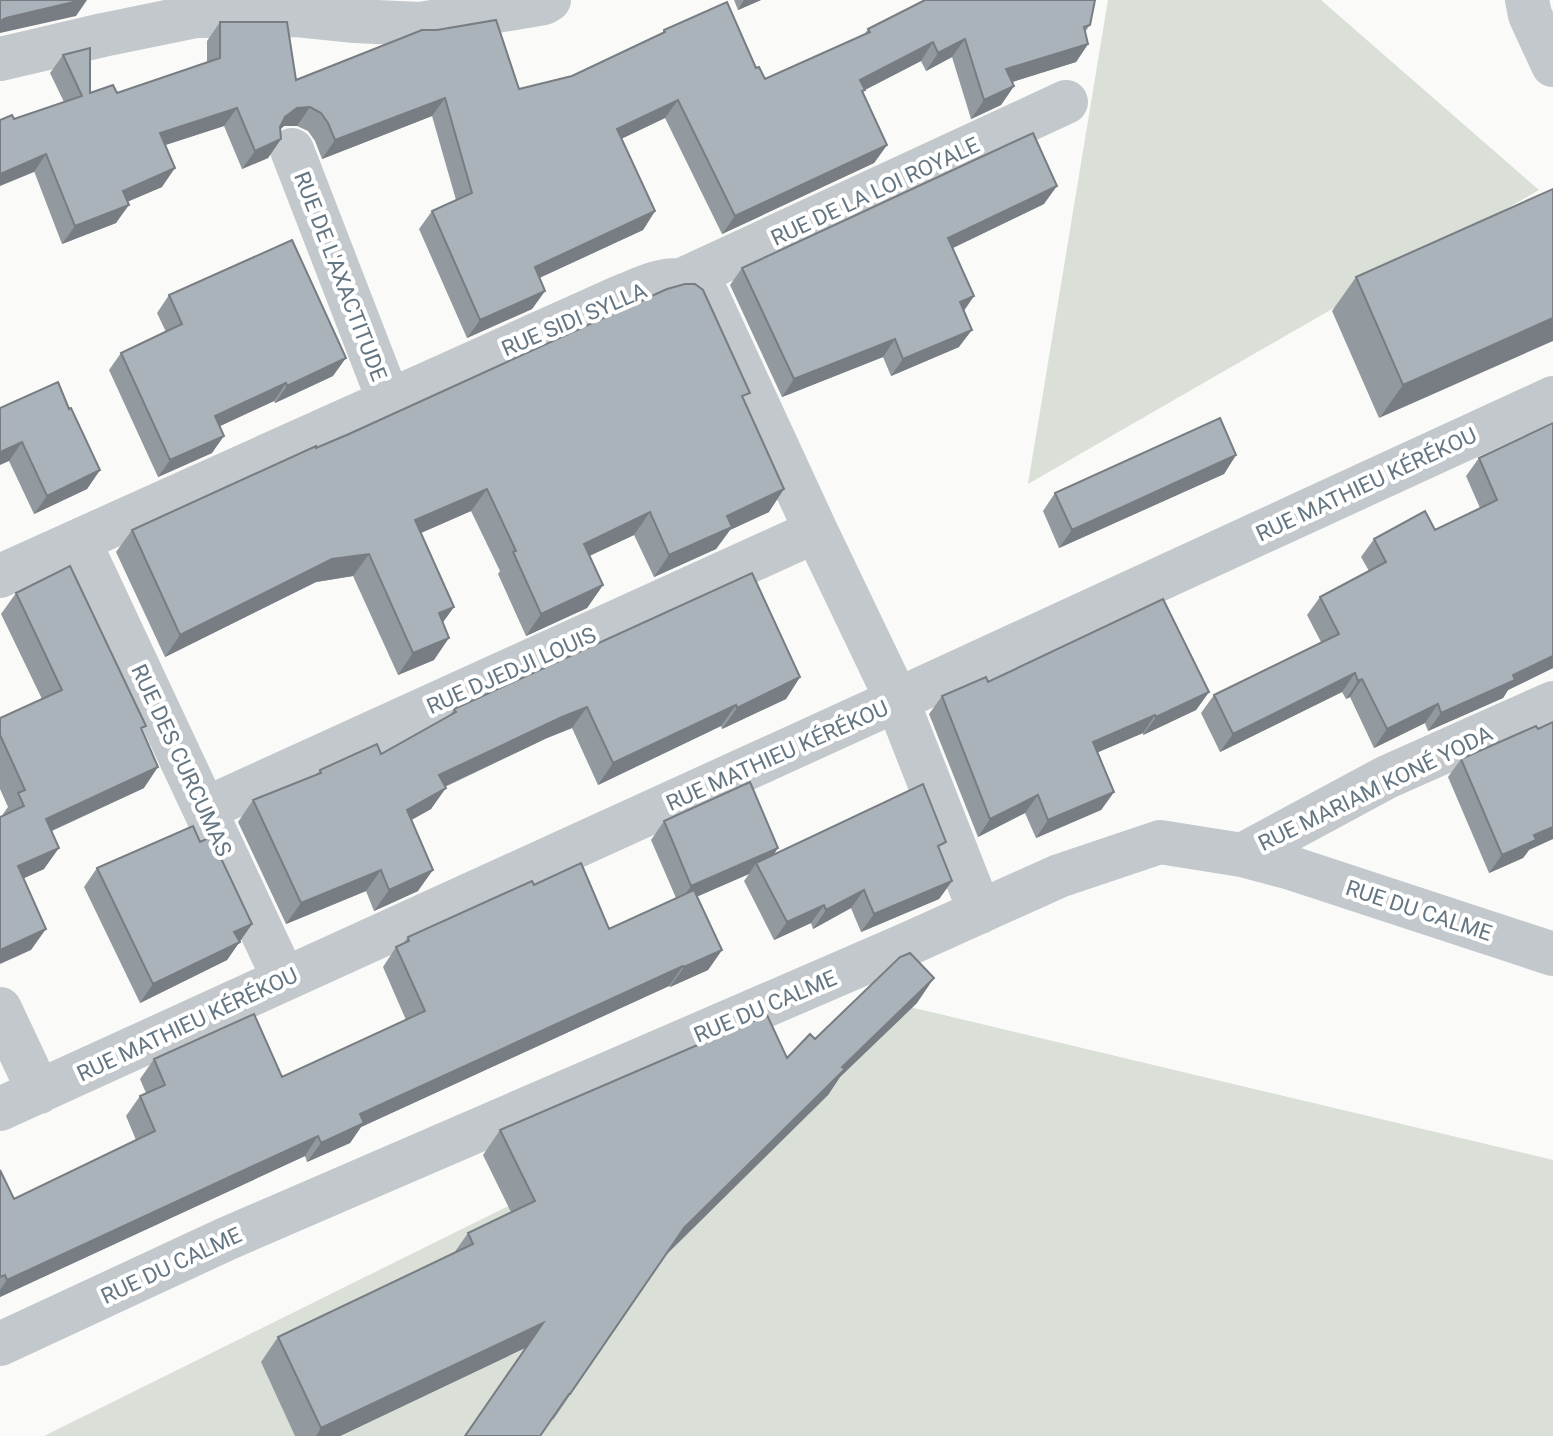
<svg xmlns="http://www.w3.org/2000/svg" width="1553" height="1436" font-family="Roboto,sans-serif">
	<style>
		.green { fill: #dadfd7 }
		.lines { fill: none; stroke-linecap: round; stroke-linejoin: round }
		.minor { stroke: #c3c8cc; stroke-width: 44 }
		.wall { fill: #929a9f }
		.shaded-wall { fill: #777d82 }
		.building { fill: #aab3b9; stroke: #777d82; stroke-width: 2 }
		.labels { text-anchor: middle; stroke-width: 8; stroke-linejoin: round; paint-order: stroke }
		.street-label { font-size: 22px; fill: #657683; stroke: #fff }
	</style>
	<rect width="100%" height="100%" fill="#fafaf8"/>
	<path class="green" d="M1108,0H1321L1539,190L1028,484Z
		M910,1007L1553,1160V1436H44Z"/>
	<g class="lines">
		<path class="minor" d="M1527,0L1530,15L1553,65
			M0,59L103,35L196,16L297,15L355,21L420,24L544,3L549,0
			M292,150L389,401
			M684,279L1066,102
			M79,541L284,979
			M0,576L620,297C652,285 681,266 708,297L816,531L897,700L980,912
			M205,809L816,531
			M1242,855L1387,777L1553,703
			M0,1009L39,1092
			M0,1109L897,700L1553,398
			M0,1344L226,1239L908,944L1059,876L1160,842L1242,855L1291,868L1553,954"/>
	</g>
	<path class="wall" d="M734,0H761L738,10Z
		M220,22L296,80L519,89L572,76L662,33L664,30L756,68L765,79L864,35L868,29L1090,25L1085,32L1088,44L1076,62L1012,82L1014,86L1001,105L971,119L952,57L926,71L921,61L865,90L863,92L887,145L874,163L722,234L665,118L621,139L655,211L643,230L539,278L545,291L532,309L467,338L419,229L432,211L456,200L432,116L322,159L315,141L308,131L297,126H284L281,129V139L268,158L242,169L224,126L165,145L162,187L127,202L116,223L62,244L14,119L64,102L50,73L63,55L90,93H117L207,63V41Z
		M1553,189L1379,418L1332,311L1356,277Z
		M1044,204L953,248L974,296L964,311L959,347L891,376L883,357L782,397L730,285L742,268Z
		M169,295L333,376L275,403L274,401L220,426L212,453L158,477L109,370L121,353L166,332L157,313Z
		M745,402L769,512L730,530L716,549L654,577L634,535L589,556L603,585L587,608L526,636L498,574L500,571L471,511L421,533L454,607L443,622L434,660L398,675L353,576L316,582L165,657L116,552L132,530L316,448Z
		M0,408L69,409L100,470L87,489L34,514L9,461Z
		M1553,423V668L1508,690L1503,698L1428,731L1425,723L1374,748L1350,697L1346,699L1342,692L1220,752L1201,713L1214,695L1321,642L1307,615L1320,597L1369,571L1361,557L1374,539L1435,530L1480,508L1466,476L1479,458Z
		M1236,455L1224,474L1059,548L1043,511L1055,493Z
		M16,593L142,732L144,788L52,831L44,869L23,878L31,950L3,814L8,807L0,789V718L42,699L1,614Z
		M800,677L786,699L722,729L721,726L598,785L572,728L547,738L445,787L431,809L411,820L418,891L374,911L366,891L286,924L238,822L253,800L317,774L320,770L381,754L450,715L454,709Z
		M988,682L1209,692L1196,710L1143,735V733L1098,752L1114,792L1101,810L1036,838L1025,813L978,837L929,714L942,696Z
		M1461,759L1529,850L1523,858L1489,873L1448,777Z
		M664,821L774,854L939,850L952,881L939,899L861,932L851,908L813,929L811,923L774,940L744,881L749,874L697,896L722,950L708,970L670,987L669,986L361,1127L350,1143L307,1162L305,1156L0,1297V1170L14,1199L136,1140L126,1116L140,1096L146,1093L140,1079L154,1059L282,1077L406,1020L383,967L396,947L402,945L408,937L534,885L609,929L676,898L651,840Z
		M200,842L252,924L227,960L140,1003L84,887L97,868Z
		M917,1003L840,1077L828,1095L668,1252L553,1420L525,1348L340,1436H295L261,1362L278,1337L454,1253L468,1233L511,1212L483,1155L500,1130L787,1058L815,1039Z"/>
	<path class="shaded-wall" d="M82,0H87L76,16L0,33V21L6,18Z
		M744,0H761L738,10Z
		M965,39L952,57L926,71L938,53Z
		M933,42L921,61L847,99L860,80Z
		M1088,44L1076,62L993,88L1006,69Z
		M1014,86L1001,105L971,119L984,100Z
		M445,98L432,116L322,159L335,140Z
		M678,100L665,118L604,147L617,129Z
		M310,107L297,126H284L272,135L285,117L297,108Z
		M237,108L224,126L147,151L160,133Z
		M281,139L268,158L242,169L255,151Z
		M887,145L874,163L722,234L735,216Z
		M46,154L34,172L0,186V174Z
		M175,168L162,187L110,209L123,191Z
		M1057,186L1044,204L936,256L948,238Z
		M129,205L116,223L62,244L75,226Z
		M655,211L643,230L522,286L535,267Z
		M545,291L532,309L467,338L480,320Z
		M974,296L961,314L960,302Z
		M1553,318V341L1379,418L1403,385Z
		M972,330L959,347L891,376L903,359Z
		M895,339L883,357L782,397L794,379Z
		M346,358L333,376L275,403L287,386Z
		M286,383L274,401L203,434L215,416Z
		M224,436L212,453L158,477L170,460Z
		M22,442L9,461L0,465V452Z
		M1236,455L1224,474L1059,548L1072,530Z
		M100,470L87,489L34,514L47,496Z
		M487,489L471,511L400,542L415,520Z
		M784,489L769,512L730,530L716,549L654,577L669,555L727,516Z
		M650,512L634,535L568,566L584,544Z
		M369,554L353,576L316,582L165,657L180,635L332,559Z
		M603,585L587,608L526,636L541,614Z
		M454,607L438,629L439,613Z
		M449,638L434,660L398,675L413,653Z
		M1553,656V668L1508,690L1503,698L1428,731L1441,713Z
		M1355,673L1342,692L1220,752L1233,734Z
		M800,677L786,699L722,729L737,708Z
		M1362,679L1350,697L1346,699L1358,681Z
		M1209,692L1196,710L1143,735L1156,717Z
		M1438,704L1425,723L1374,748L1387,729Z
		M736,705L721,726L598,785L613,763Z
		M587,707L572,728L547,738L424,796L439,775L562,717Z
		M1155,715L1143,733L1080,760L1093,742Z
		M158,767L144,788L31,840L46,819Z
		M446,788L431,809L392,831L407,810Z
		M1114,792L1101,810L1036,838L1048,820Z
		M1038,795L1025,813L978,837L990,819Z
		M1553,827V839L1529,850L1523,858L1489,873L1502,855L1534,835Z
		M59,848L44,869L3,888L18,866Z
		M778,848L766,867L756,863L749,874L678,905L691,886Z
		M381,870L366,891L286,924L301,903Z
		M433,870L418,891L374,911L389,890Z
		M952,881L939,899L861,932L874,914Z
		M864,890L851,908L813,929L826,910Z
		M824,905L811,923L774,940L787,922Z
		M252,924L227,960L140,1003L153,984L234,932Z
		M46,929L31,950L0,964V950Z
		M722,950L708,970L670,987L684,967Z
		M683,966L669,986L361,1127L350,1143L307,1162L321,1143L360,1114Z
		M934,978L917,1003L840,1077L828,1095L667,1254L684,1228L842,1067Z
		M318,1136L305,1156L0,1297V1290L7,1280Z
		M543,1323L525,1348L340,1436H316L321,1428Z"/>
	<path class="building" d="M0,0H82L6,18L0,21Z
		M925,0H1095L1090,25L1084,27L1088,44L1006,69L1014,86L984,100L965,39L938,53L933,42L860,80L865,90L862,91L887,145L735,216L678,100L617,129L655,211L535,267L545,291L480,320L432,211L472,193L445,98L335,140L328,123L321,113L310,107L297,108L285,117L280,127L281,139L255,151L237,108L160,133L175,168L123,191L129,205L75,226L46,154L0,174V120L12,115L14,119L82,96L63,55L90,48V93L113,85L117,93L220,58V22H287L296,80L422,30H437L496,20L519,89L572,76L665,32L664,30L727,2L756,68L759,67L765,79L870,32L868,29Z
		M1033,133L1057,186L948,238L974,296L960,302L972,330L903,359L895,339L794,379L742,268Z
		M1553,189V318L1403,385L1356,277Z
		M292,240L346,358L287,386L286,383L215,416L224,436L170,460L121,353L182,324L169,295Z
		M685,284H695L703,290L750,393L742,396L784,489L727,516L732,527L669,555L650,512L584,544L603,585L541,614L513,552L516,551L487,489L415,520L454,607L439,613L449,638L413,653L369,554L332,559L180,635L132,530L316,446V448L349,434L667,289Z
		M58,382L69,409L71,408L100,470L47,496L22,442L0,452V408Z
		M1220,418L1236,455L1072,530L1055,493Z
		M1553,423V656L1513,675L1515,680L1441,713L1438,704L1387,729L1362,679L1358,681L1355,673L1233,734L1214,695L1339,634L1320,597L1386,562L1374,539L1425,511L1435,530L1497,500L1479,458Z
		M70,566L146,726L141,728L158,767L46,819L59,848L18,866L46,929L0,950V817L24,806L18,793L25,790L0,735V718L62,690L16,593Z
		M752,573L800,677L737,708L736,705L613,763L587,707L562,717L439,775L446,788L407,810L433,870L389,890L381,870L301,903L253,800L321,773L320,770L377,744L381,754L456,712L454,709Z
		M1163,599L1209,692L1156,717L1155,715L1093,742L1114,792L1048,820L1038,795L990,819L942,696L986,677L988,682Z
		M1553,722V827L1534,835L1536,840L1502,855L1461,759L1536,726L1538,729Z
		M750,782L778,848L691,886L664,821Z
		M923,784L946,842L938,846L952,881L874,914L864,890L826,910L824,905L787,922L756,863Z
		M193,826L200,842L211,837L252,924L234,932L240,942L153,984L97,868Z
		M581,863L609,929L694,890L722,950L684,967L683,966L360,1114L364,1123L321,1143L318,1136L7,1280L5,1275L0,1277V1170L14,1199L155,1131L140,1096L165,1085L154,1059L254,1014L282,1077L425,1011L396,947L409,941L408,937L532,881L534,885Z
		M910,953L934,978L842,1067L845,1069L684,1228L570,1394H569L540,1436H465L543,1323L321,1428L278,1337L473,1244L468,1233L535,1201L500,1130L767,1015L787,1058L810,1034L815,1039L900,957Z"/>
	<g class="labels">
		<g class="street-label">
			<text transform="translate(875 191) rotate(-25)" y="8">RUE DE LA LOI ROYALE</text>
			<text transform="translate(341 276) rotate(69)" y="8">RUE DE L'AXACTITUDE</text>
			<text transform="translate(574 319) rotate(-23)" y="8">RUE SIDI SYLLA</text>
			<text transform="translate(1366 484) rotate(-25)" y="8">RUE MATHIEU KÉRÉKOU</text>
			<text transform="translate(511 670) rotate(-24)" y="8">RUE DJEDJI LOUIS</text>
			<text transform="translate(777 755) rotate(-24)" y="8">RUE MATHIEU KÉRÉKOU</text>
			<text transform="translate(182 760) rotate(65)" y="8">RUE DES CURCUMAS</text>
			<text transform="translate(1375 788) rotate(-26)" y="8">RUE MARIAM KONÉ YODA</text>
			<text transform="translate(1419 910) rotate(18)" y="8">RUE DU CALME</text>
			<text transform="translate(765 1006) rotate(-23)" y="8">RUE DU CALME</text>
			<text transform="translate(187 1024) rotate(-25)" y="8">RUE MATHIEU KÉRÉKOU</text>
			<text transform="translate(171 1265) rotate(-25)" y="8">RUE DU CALME</text>
		</g>
	</g>
</svg>
